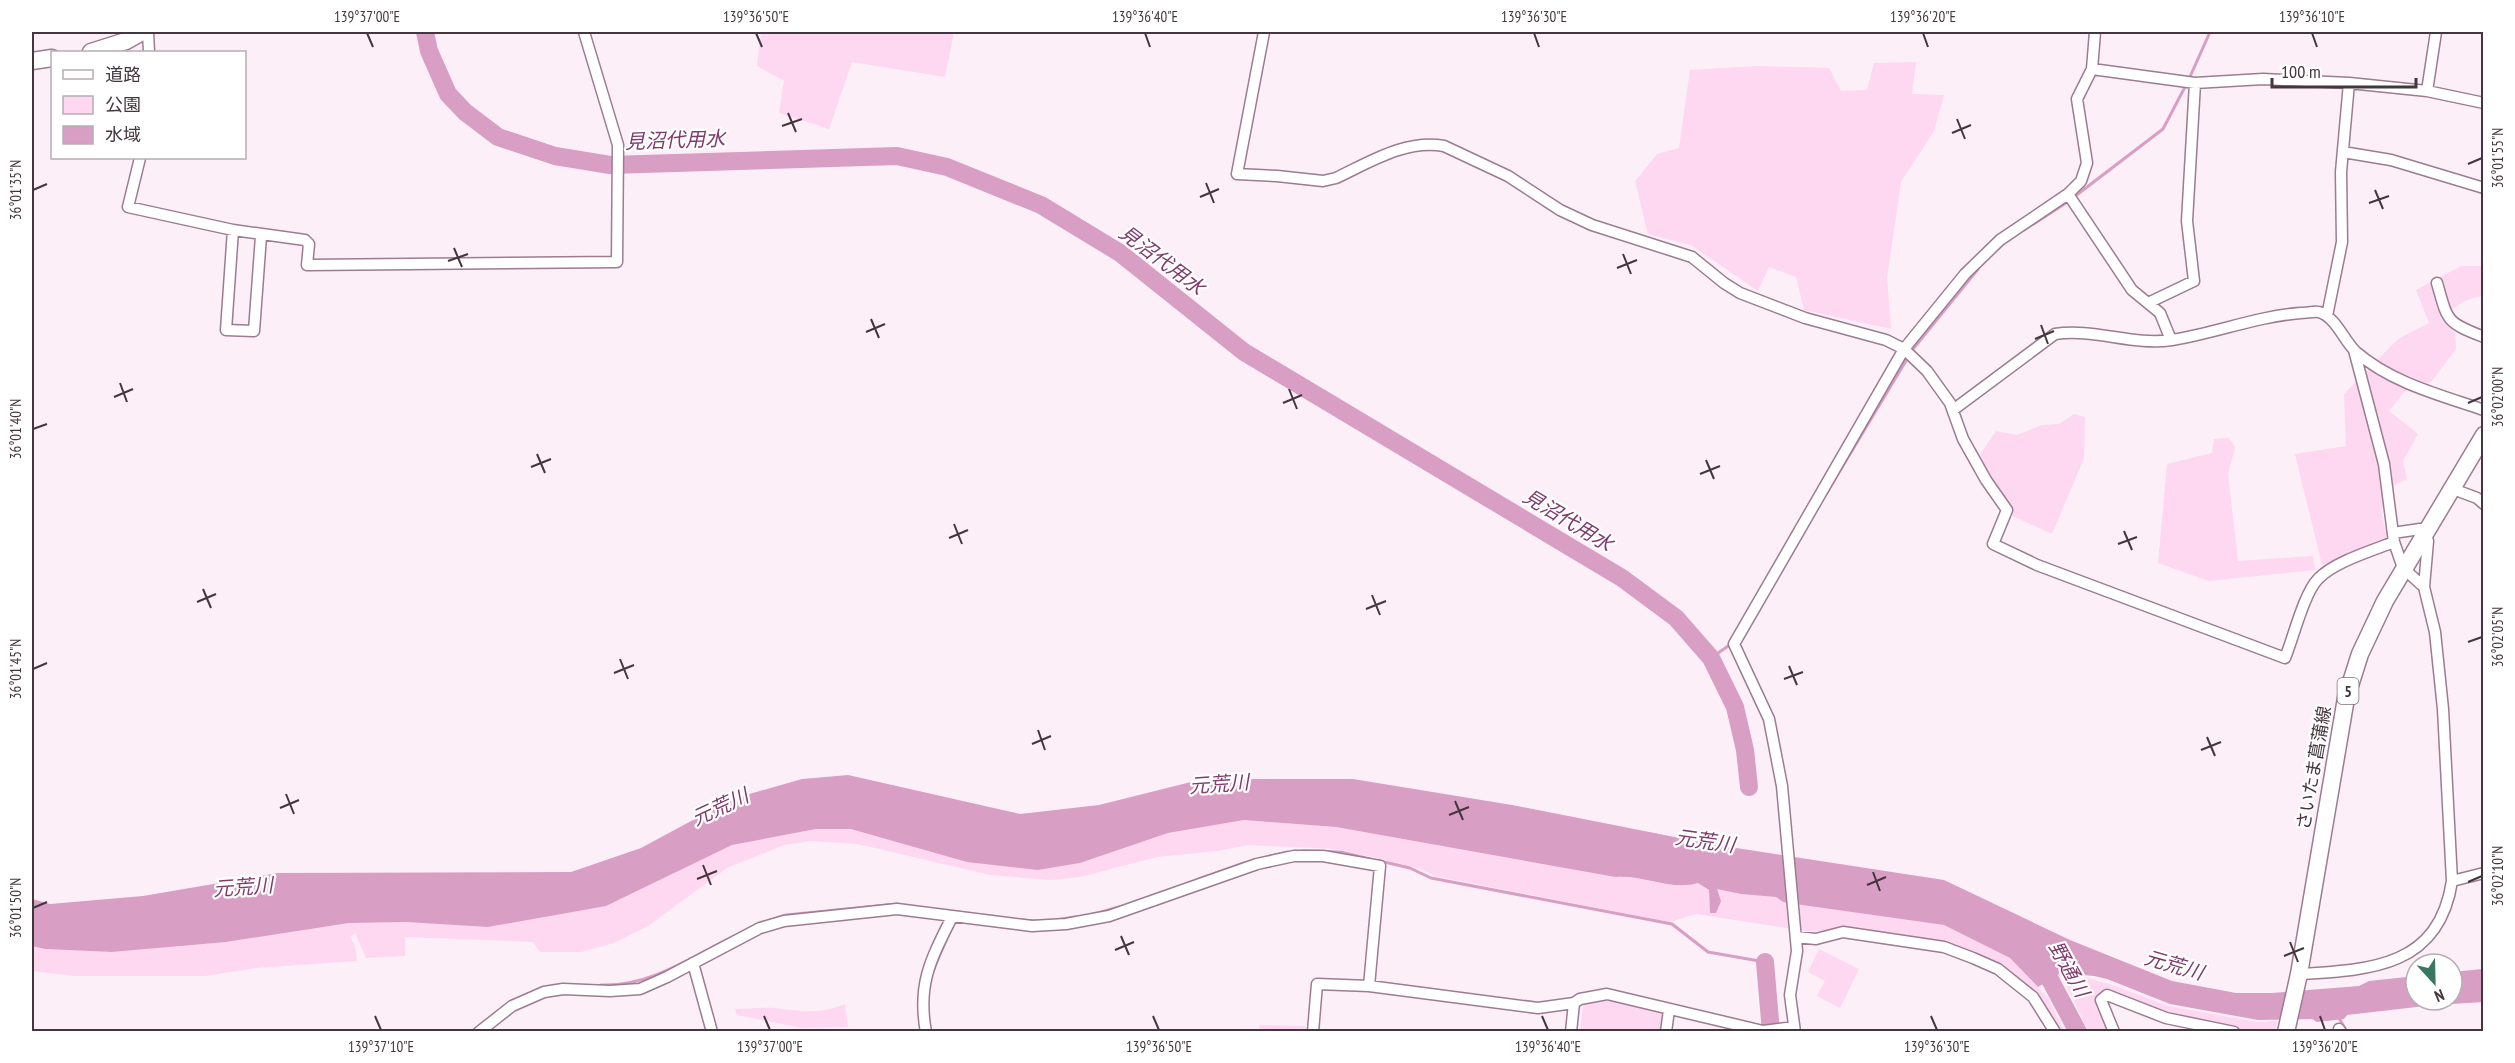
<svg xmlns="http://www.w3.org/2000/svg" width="2515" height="1063" font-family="'PT Sans Narrow','Noto Sans JP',sans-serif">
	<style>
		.green { fill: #fed7f0 }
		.water { fill: #d89ec4 }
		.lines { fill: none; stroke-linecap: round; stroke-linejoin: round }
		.stream { stroke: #d89ec4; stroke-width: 3 }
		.canal { stroke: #d89ec4; stroke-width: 10 }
		.river { stroke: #d89ec4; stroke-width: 18 }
		.minor-casing { stroke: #9b7c90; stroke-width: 13 }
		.primary-casing { stroke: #9b7c90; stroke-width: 19 }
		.minor { stroke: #fff; stroke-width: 10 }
		.primary { stroke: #fff; stroke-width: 16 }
		.ticks { fill: none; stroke: #43363e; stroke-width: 2 }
		.labels { text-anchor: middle; stroke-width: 4.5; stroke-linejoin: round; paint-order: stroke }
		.shield { fill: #fff; stroke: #7b7278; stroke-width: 1.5 }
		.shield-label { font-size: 16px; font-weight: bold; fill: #43363e }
		.street-label { font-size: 18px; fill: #43363e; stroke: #fff }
		.water-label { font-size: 20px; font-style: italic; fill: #803a6c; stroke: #fff }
		.neatline { fill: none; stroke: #43363e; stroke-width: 2 }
		.ticks-label { font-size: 15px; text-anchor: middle; fill: #43363e }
	</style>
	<rect width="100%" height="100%" fill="#fdeff8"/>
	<path class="green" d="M761,32H954L945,77L852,62L829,129L779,113L784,81L757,66Z
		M1916,62L1912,94L1944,95L1934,131L1901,182L1887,278L1891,329L1804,310L1796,277L1769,267L1758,291L1691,245L1648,234L1635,181L1657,154L1679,148L1690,70L1757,66L1829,68L1841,91L1867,90L1874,63Z
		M2461,266H2483V296C2463,299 2458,306 2440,317L2455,333L2456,349L2431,382L2404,392L2389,411L2418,434L2403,461L2407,479L2392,486L2381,510L2387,538L2322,565L2295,454L2346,446L2344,394L2398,339L2429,323L2416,290Z
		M2074,414L2085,417L2084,458L2052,534L2011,515L1980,455L1996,431L2017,435L2042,425L2059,424Z
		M2229,438L2235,447L2228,474L2238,561L2313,556L2315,570L2209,581L2158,563L2167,464L2212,453L2214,439Z
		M1244,820L1336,827L1614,877C1642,874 1671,891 1698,883L1709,889L1710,913L1719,898L1716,888L1741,894L1776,897L1783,902L1802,905L1944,925L2010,958L2048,998L2064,1031H2058L2037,996L1947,946L1829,931H1805L1696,914L1670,922L1435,876L1418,868L1338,849L1249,845L1217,851L1157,857L1080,877L1051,880L990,875L858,844L810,841L784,845L727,868L648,926L614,943L581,952H540L533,942L405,937V956L366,958L355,933L350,937L355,946L357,961L256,968L205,976H75L32,971V946L45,949L112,952L226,942L349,923L407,922L573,911L606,906L732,845L816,829H851L1038,870L1080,863L1168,833Z
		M1819,949L1859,969L1840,1008L1817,996L1825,981L1808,972Z
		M2060,970L2113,985L2168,1006L2257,1022L2277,1021L2276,1031C2216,1031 2158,1013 2101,996L2112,1031H2088L2065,982L2058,975Z
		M1604,1000H1616L1663,1012L1665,1017L1663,1031L1580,1032L1583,1005Z
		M845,1004L848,1027L802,1028L737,1015L735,1009C748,1009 762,1007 774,1008C802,1011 818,1015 845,1004Z
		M1259,1025L1306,1026V1031H1260Z"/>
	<path class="water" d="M848,775L1020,814L1099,805L1203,779H1353L1512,805L1710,844L1944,880L2070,940L2172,981L2236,993H2272L2359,986L2369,981L2416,976V1000H2452V972L2483,969L2484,1002L2434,1005L2347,1015L2344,1019L2317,1022L2312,1019L2258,1020L2170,1004L2107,979L2094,976L2072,974L2061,970L2058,975L2038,987L2010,958L1944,925L1802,905L1783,902L1776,897L1741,894L1717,889L1721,901L1716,913H1710L1709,890L1698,883C1671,891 1642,874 1615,877L1336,827L1244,820L1168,833L1080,863L1038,870L967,862L851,829H816L732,845L606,906L488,927L407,922L349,923L226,942L112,952L45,949L32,946V899L50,904L143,896L278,873L571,872L641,848L732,799L802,779Z"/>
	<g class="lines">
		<path class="stream" d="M2189,79L2210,32
			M2074,197L2163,129L2186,85
			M2024,230L2069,201
			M1826,494L1913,349L1978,269
			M1711,658L1731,644
			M1303,851L1341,852L1370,859
			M1270,856L1287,852
			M1380,861L1410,868L1431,878L1672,924L1708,952L1765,962
			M1199,879L1244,863
			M1094,914L1119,907
			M1022,920L1037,921
			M1055,920L1075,917
			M761,923L786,915L897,904
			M601,985C650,987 691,957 734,936
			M2339,1018L2347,1032
			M471,1032L513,1000"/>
		<path class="canal" d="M1244,352L1622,578L1676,618L1711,658L1735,707L1745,750L1749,787"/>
		<path class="river" d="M425,32L429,51L448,94L465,112L498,137L555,156L610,165L897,156L947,167L1041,205L1120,253L1244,352L1622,578L1676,618L1711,658L1735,707L1745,750L1749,787
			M2039,959L2078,1032
			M1765,962L1771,1032"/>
		<g class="minor-casing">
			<path id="minor" d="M148,32L149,52
				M1264,32L1237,174L1277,176L1323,181L1336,178C1370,162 1406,139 1444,146L1508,176L1560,210L1592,225L1692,257L1724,283L1740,293L1805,318L1886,340L1904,349L1927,371L1950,403L1963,439L1986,480L2007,510L1993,544L2037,565L2285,658C2293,639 2304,593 2318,579C2334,562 2371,551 2394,542
				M2095,32L2092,69L2195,83L2263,79L2349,83L2427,91L2484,103
				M2427,91L2436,32
				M2343,152L2391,160L2484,188
				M140,158L128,207L233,230L305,240L309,244L307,265L617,262L618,145L584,32
				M2068,194L2132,290L2160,313L2171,340
				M233,230L226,330L254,331L261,236
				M2437,283C2448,321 2445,322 2484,337
				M2148,303L2194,281L2187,221L2195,83
				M2327,316L2342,242L2341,172L2349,83
				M2354,350L2384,464L2394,542L2403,568L2424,587
				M1953,410L2055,334C2094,328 2133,346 2172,340C2216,333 2258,316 2301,313C2307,313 2314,311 2319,312C2336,317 2344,341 2356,352C2392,383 2440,395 2484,410
				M2453,489L2477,498L2484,504
				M2452,881L2484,873
				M1796,937L1816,939L1843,932L1944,947L1973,958L1998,969L2033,997L2055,1032
				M693,963L712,1032
				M2299,974C2371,970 2439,967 2452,881L2443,709L2435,632L2424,587L2428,541L2425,532L2420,529L2393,533
				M2339,1029L2341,1032
				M479,1032L512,1006L544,992L563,989L610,991L640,989L667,977L760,928L784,921L897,909L1032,926L1066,924L1109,916L1257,864L1294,856H1323L1380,866L1369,986
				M926,1032C917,984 931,959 952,917
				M1313,1032L1317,984L1369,986L1538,1008L1574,1003L1580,999L1607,994L1763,1031L1794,1027
				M1571,1032L1574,1003
				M1666,1032L1669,1010
				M1795,1032L1790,995L1797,951L1782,786L1769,719L1734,644L1904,349L1965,274L2000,240L2068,194L2081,181L2087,163L2077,99L2092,69
				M2114,1032L2101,1000L2107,995L2166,1018L2234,1032"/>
		</g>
		<g class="primary-casing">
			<path id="primary" d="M91,52L126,41L142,32
				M32,61L52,58
				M2286,1032L2299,974L2346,698L2360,654L2385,601L2484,435"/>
		</g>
		<use href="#minor" class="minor"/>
		<use href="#primary" class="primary"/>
	</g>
	<path class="ticks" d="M367,33L373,47M756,33L762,47M1145,33L1150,47M1534,33L1539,47M1923,33L1928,47M2312,33L2317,47M788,113L796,132M1957,119L1965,139M782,126L802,119M1952,133L1971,125M2468,164L2482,158M1206,183L1214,203M33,190L47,184M2375,190L2383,209M1200,197L1219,189M2369,203L2389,196M454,248L462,267M1623,254L1631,274M448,261L468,254M1617,268L1637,260M871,319L879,338M2041,325L2048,344M866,332L885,324M2035,339L2054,331M120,383L127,402M1289,389L1297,409M114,397L133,389M1283,403L1302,395M2468,403L2482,397M33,429L47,424M537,454L545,473M1706,460L1714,479M531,467L551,459M1700,474L1720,466M954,524L962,544M2124,531L2132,550M949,538L968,530M2118,544L2137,537M203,589L211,608M1372,595L1380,615M197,602L216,594M1366,609L1386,601M2468,642L2482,637M620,659L628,679M1789,666L1797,685M33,669L47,663M614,673L634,665M1784,679L1803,672M1038,730L1045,750M2207,737L2215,756M1032,744L1051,736M2201,750L2221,742M286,794L294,814M1455,801L1463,820M280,808L299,800M1449,815L1469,807M703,865L711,885M1873,872L1880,891M697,879L717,871M2468,882L2482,876M1867,885L1886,877M33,908L47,902M1121,936L1129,955M2290,942L2298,962M1115,950L1134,942M2284,956L2304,948M375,1016L381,1030M764,1016L770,1030M1153,1016L1159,1030M1542,1016L1548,1030M1931,1016L1937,1030M2320,1016L2325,1030"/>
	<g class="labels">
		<rect class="shield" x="2337.5" y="678" width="21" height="26" rx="4.5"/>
		<g class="shield-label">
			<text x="2348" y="697">5</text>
		</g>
		<g class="street-label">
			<text transform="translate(2314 768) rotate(-80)" y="6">さいたま菖蒲線</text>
		</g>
		<g class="water-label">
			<text transform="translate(675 140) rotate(-2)" y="7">見沼代用水</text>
			<text transform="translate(1162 260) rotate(37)" y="7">見沼代用水</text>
			<text transform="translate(1568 520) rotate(31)" y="7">見沼代用水</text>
			<text transform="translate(1219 784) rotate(-4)" y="7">元荒川</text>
			<text transform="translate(720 807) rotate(-25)" y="7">元荒川</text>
			<text transform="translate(1705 841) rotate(8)" y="7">元荒川</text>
			<text transform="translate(243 887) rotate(-4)" y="7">元荒川</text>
			<text transform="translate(2174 965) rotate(16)" y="7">元荒川</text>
			<text transform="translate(2069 969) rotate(61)" y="7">野通川</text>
		</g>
	</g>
	<rect width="2515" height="1063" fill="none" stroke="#ffffff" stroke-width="66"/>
	<rect x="51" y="51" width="195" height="108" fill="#ffffff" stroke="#b4afb2" stroke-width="1.5"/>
	<rect x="63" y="70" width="30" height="9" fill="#ffffff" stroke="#b4afb2" stroke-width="1.5"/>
	<text x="105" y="81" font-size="18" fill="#43363e">道路</text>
	<rect x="63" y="96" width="30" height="18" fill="#fed7f0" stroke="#b4afb2" stroke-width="1.5"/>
	<text x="105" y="111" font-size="18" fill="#43363e">公園</text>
	<rect x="63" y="126" width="30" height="18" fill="#d89ec4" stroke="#b4afb2" stroke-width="1.5"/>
	<text x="105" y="141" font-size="18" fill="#43363e">水域</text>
	<g transform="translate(2434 982) rotate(158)"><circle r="28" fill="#ffffff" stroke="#b4afb2" stroke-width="1.5"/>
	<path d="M0-4.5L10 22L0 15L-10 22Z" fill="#3a7662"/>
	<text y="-9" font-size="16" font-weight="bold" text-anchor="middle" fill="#43363e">N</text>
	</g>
	<path d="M2272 78v9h144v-9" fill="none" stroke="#43363e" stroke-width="3"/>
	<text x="2281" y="78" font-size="18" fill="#43363e" stroke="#ffffff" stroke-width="4.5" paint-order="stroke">100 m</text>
	<rect x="33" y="33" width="2449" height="997" class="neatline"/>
	<g class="ticks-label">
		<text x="367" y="22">139°37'00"E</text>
		<text x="756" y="22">139°36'50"E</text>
		<text x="1145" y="22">139°36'40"E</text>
		<text x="1534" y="22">139°36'30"E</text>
		<text x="1923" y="22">139°36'20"E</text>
		<text x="2312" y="22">139°36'10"E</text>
		<text transform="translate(2498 158) rotate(-90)" y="5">36°01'55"N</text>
		<text transform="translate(16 190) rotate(-90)" y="5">36°01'35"N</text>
		<text transform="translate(2498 397) rotate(-90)" y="5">36°02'00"N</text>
		<text transform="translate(16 429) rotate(-90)" y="5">36°01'40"N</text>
		<text transform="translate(2498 637) rotate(-90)" y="5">36°02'05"N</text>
		<text transform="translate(16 669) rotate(-90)" y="5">36°01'45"N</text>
		<text transform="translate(2498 876) rotate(-90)" y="5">36°02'10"N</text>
		<text transform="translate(16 908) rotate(-90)" y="5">36°01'50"N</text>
		<text x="381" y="1052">139°37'10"E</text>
		<text x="770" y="1052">139°37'00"E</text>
		<text x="1159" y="1052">139°36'50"E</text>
		<text x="1548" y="1052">139°36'40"E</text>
		<text x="1937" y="1052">139°36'30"E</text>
		<text x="2325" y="1052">139°36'20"E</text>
	</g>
</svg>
